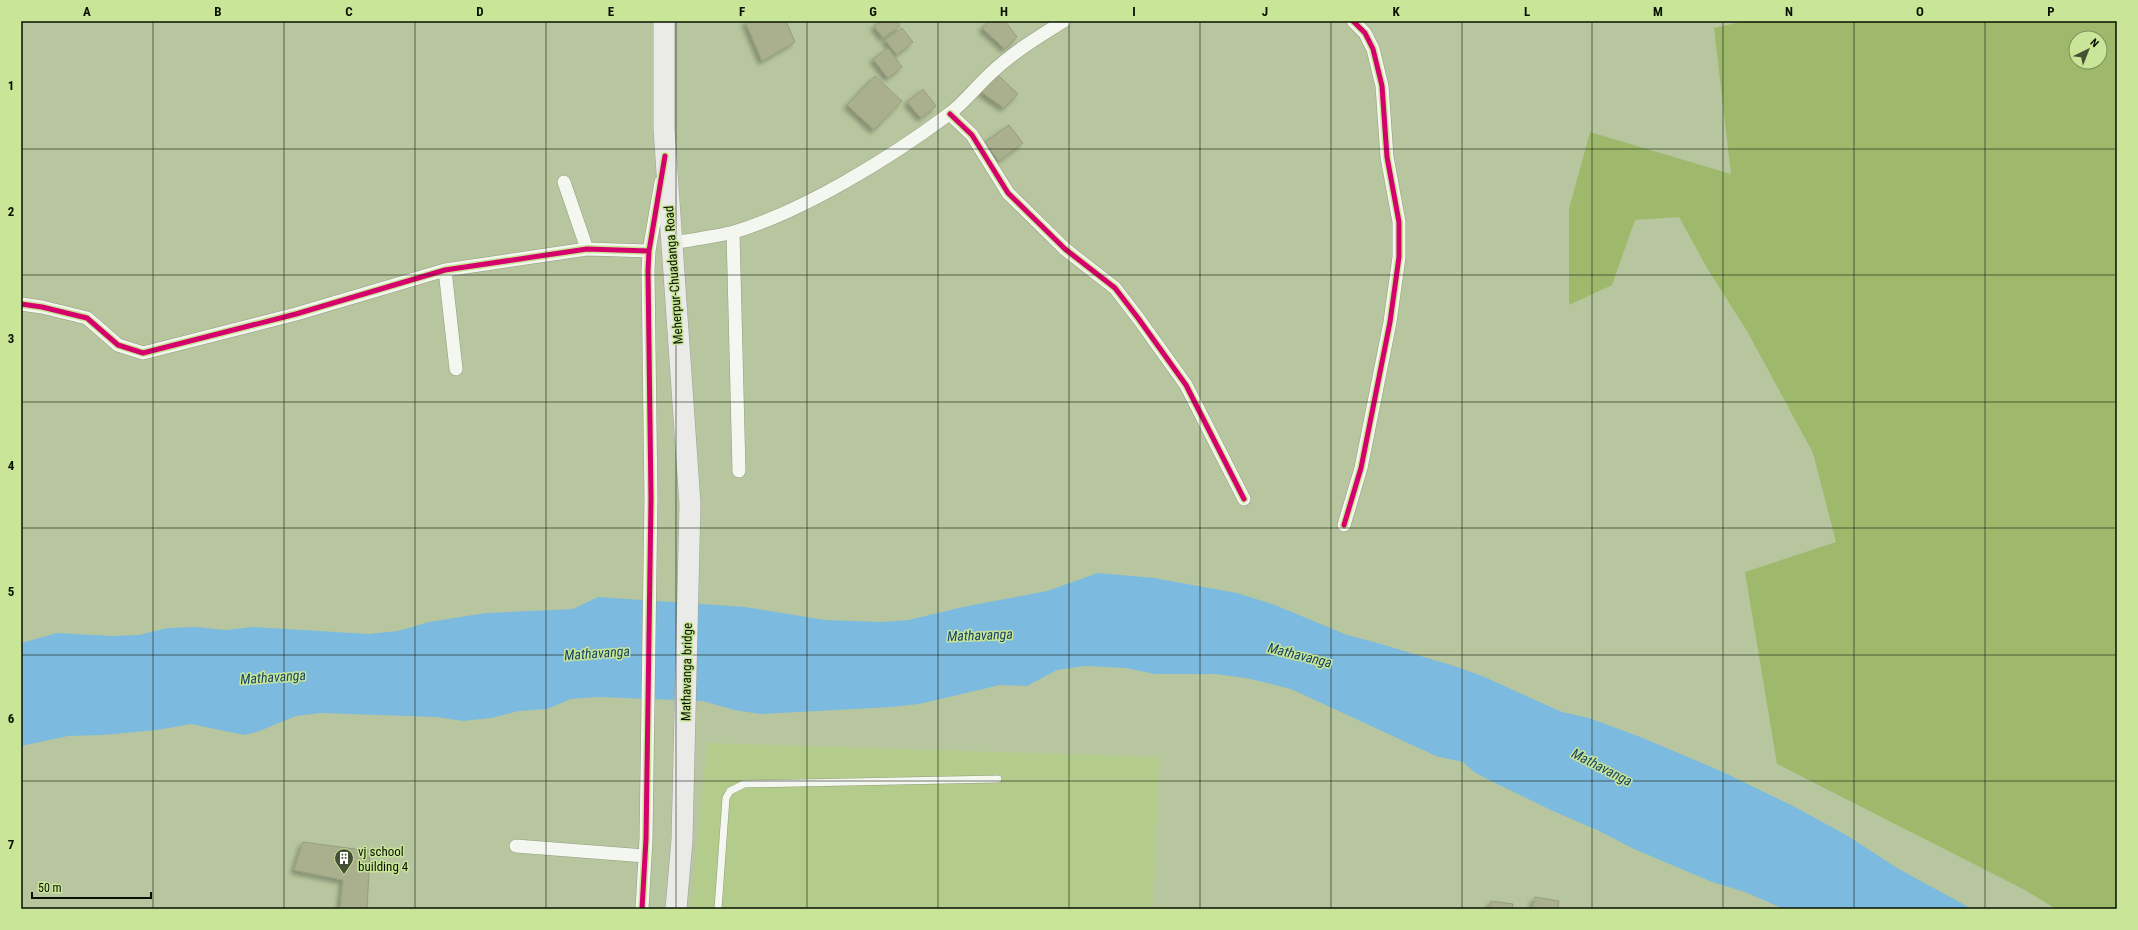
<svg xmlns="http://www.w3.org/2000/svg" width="2138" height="930" font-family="'Roboto Condensed',sans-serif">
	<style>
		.built { fill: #b4cc8b }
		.green { fill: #9fb96c; fill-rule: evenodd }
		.water { fill: #7cbbdf }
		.building { fill: #aab08e; stroke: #989e7c; filter: url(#shadow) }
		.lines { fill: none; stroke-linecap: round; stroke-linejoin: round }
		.service-casing { stroke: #919d7d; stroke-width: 8 }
		.minor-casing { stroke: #919d7d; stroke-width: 14 }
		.primary-casing { stroke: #9ea197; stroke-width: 22 }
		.service { stroke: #f4f6f0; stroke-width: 7 }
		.minor { stroke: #f4f6f0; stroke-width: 13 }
		.primary { stroke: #eaebe9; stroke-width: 21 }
		.cycleway-casing { stroke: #c8e598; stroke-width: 8 }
		.cycleway { stroke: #d6006c; stroke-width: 5 }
		.grid { fill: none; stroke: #081100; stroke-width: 1; stroke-opacity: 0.55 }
		.labels { text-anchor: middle; stroke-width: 3; stroke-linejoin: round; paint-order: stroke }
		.street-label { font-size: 13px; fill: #081100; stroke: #c8e598 }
		.poi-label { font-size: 13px; fill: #081100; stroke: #c8e598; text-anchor: start }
		.water-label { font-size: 14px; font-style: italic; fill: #184467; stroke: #c8e598 }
		.neatline { fill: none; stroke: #081100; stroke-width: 1.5 }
		.grid-label { font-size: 13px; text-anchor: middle; font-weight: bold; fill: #081100 }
	</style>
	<defs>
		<filter id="shadow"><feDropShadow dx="-3.5" dy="3.5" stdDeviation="2" flood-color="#0004"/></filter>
	</defs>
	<rect width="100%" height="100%" fill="#b7c69e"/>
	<path class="built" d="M707,743L1159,757L1153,909H691Z"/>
	<path class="green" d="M1745,21H2117V909H2056L2025,890L1777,764L1745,572L1836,542L1813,453L1747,331L1707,268L1679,217L1635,220L1612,285L1569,305V209L1590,132L1731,174L1714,28ZM2076,38H2100V62H2076Z"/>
	<path class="water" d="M1098,573L1154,578L1237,593L1275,605L1347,635L1374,642L1454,666L1482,676L1562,712L1589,718L1643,738L1723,772L1795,807L1848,836L1897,868L1972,909H1784L1745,892L1712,882L1634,849L1599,831L1553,811L1487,779L1474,772L1463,762L1436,756L1291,689L1246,678L1215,674H1154L1126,668L1085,666L1057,670L1027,686L1000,685L919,704L891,707L760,714L734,710L703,701L598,697L571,699L547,709L519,711L491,718L463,721L436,717L321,713L296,716L257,732L244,735L191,724L157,730L103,735L68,736L21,746V643L57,633L112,636L139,635L167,628L197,627L225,630L252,627L368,634L398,631L429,622L486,613L573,609L598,597L745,607L825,620L881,622L909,620L963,607L1047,591Z"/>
	<path class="building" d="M745,21H786L795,42L762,61Z
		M881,21H897L900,26L883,38L874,26Z
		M990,21H1005L1017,37L1005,49L982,28Z
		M902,28L913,42L897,55L885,40Z
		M888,48L902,67L888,78L873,59Z
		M998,75L1018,94L1004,108L981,92Z
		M875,76L902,101L874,130L847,105Z
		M923,89L936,106L921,118L907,102Z
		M1009,125L1023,143L999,161L985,142Z
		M303,842L370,851L367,909H340L343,880L294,870Z
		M1535,897L1559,901L1558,909H1532Z
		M1491,901L1513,904L1512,909H1490Z"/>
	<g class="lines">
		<g class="service-casing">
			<path id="service" d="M718,909L726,798L730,791L744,784L998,779"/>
		</g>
		<g class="minor-casing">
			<path id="minor" d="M950,114L972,135L1008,193L1065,249L1115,288L1138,318L1186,385L1244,499
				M564,182L587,249
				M733,232L739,471
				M671,243C691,240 713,237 734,232C804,211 890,158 949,114C964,103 976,87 990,74C1012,53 1038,37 1064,21
				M445,270L456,369
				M21,304L42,307L87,318L118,345L143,353L296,314L445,270L587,249L649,251
				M1344,525L1361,468L1390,322L1399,257V222L1387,157L1382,86L1373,49L1365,33L1353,21
				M516,846L645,856
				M642,909L646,839L651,499L648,271L649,251L661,182"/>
		</g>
		<g class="primary-casing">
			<path id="primary" d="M664,21V129L690,504L682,840L676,909"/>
		</g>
		<use href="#service" class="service"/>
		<use href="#minor" class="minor"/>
		<use href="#primary" class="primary"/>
		<g class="cycleway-casing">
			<path id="cycleway" d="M950,114L972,135L1008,193L1065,249L1115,288L1138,318L1186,385L1244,499
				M21,304L42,307L87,318L118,345L143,353L296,314L445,270L587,249L649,251
				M1344,525L1361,468L1390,322L1399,257V222L1387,157L1382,86L1373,49L1365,33L1353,21
				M642,909L646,839L651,499L648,271L649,251L665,156"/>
		</g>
		<use href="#cycleway" class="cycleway"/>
	</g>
	<path class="grid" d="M153,21V909M284,21V909M415,21V909M546,21V909M676,21V909M807,21V909M938,21V909M1069,21V909M1200,21V909M1331,21V909M1462,21V909M1592,21V909M1723,21V909M1854,21V909M1985,21V909M21,149H2117M21,275H2117M21,402H2117M21,528H2117M21,655H2117M21,781H2117"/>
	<defs>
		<g id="building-pin" transform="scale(1)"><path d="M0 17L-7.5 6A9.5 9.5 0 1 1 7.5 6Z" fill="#455037" stroke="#c8e598"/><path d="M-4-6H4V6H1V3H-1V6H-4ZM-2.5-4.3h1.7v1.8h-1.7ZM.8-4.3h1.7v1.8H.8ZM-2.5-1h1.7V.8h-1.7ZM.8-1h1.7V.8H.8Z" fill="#fff"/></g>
	</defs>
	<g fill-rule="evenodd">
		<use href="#building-pin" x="344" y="858"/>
	</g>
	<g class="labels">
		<g class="street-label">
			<text transform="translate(673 275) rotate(-94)" y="5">Meherpur-Chuadanga Road</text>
			<text transform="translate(686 672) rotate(-89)" y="5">Mathavanga bridge</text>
		</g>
		<g class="poi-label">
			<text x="358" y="856">vj school<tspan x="358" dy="15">building 4</tspan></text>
		</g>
		<g class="water-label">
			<text transform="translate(980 635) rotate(-2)" y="5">Mathavanga</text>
			<text transform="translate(597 653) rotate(-4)" y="5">Mathavanga</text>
			<text transform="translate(1300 655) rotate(14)" y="5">Mathavanga</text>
			<text transform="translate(273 677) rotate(-4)" y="5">Mathavanga</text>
			<text transform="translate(1602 767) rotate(27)" y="5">Mathavanga</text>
		</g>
	</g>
	<rect width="2138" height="930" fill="none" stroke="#c8e598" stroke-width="44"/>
	<g transform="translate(2088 50) rotate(43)"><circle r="19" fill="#c8e598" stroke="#7b905b"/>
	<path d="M0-3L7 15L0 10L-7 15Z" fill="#455037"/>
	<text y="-6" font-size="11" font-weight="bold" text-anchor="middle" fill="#081100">N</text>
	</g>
	<path d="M32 892v6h119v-6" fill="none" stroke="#081100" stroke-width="2"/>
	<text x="38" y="892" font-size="12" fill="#081100" stroke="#c8e598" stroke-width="3" paint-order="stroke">50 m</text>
	<rect x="22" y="22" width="2094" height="886" class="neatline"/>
	<g class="grid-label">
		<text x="87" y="16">A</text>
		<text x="218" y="16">B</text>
		<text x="349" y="16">C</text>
		<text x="480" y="16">D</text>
		<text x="611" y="16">E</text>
		<text x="742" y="16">F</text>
		<text x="873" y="16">G</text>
		<text x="1004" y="16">H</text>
		<text x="1134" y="16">I</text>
		<text x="1265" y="16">J</text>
		<text x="1396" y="16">K</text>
		<text x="1527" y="16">L</text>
		<text x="1658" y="16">M</text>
		<text x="1789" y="16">N</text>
		<text x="1920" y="16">O</text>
		<text x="2051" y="16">P</text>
		<text x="11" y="90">1</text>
		<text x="11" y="216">2</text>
		<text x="11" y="343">3</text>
		<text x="11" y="470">4</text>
		<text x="11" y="596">5</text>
		<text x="11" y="723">6</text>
		<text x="11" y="849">7</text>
	</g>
</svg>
